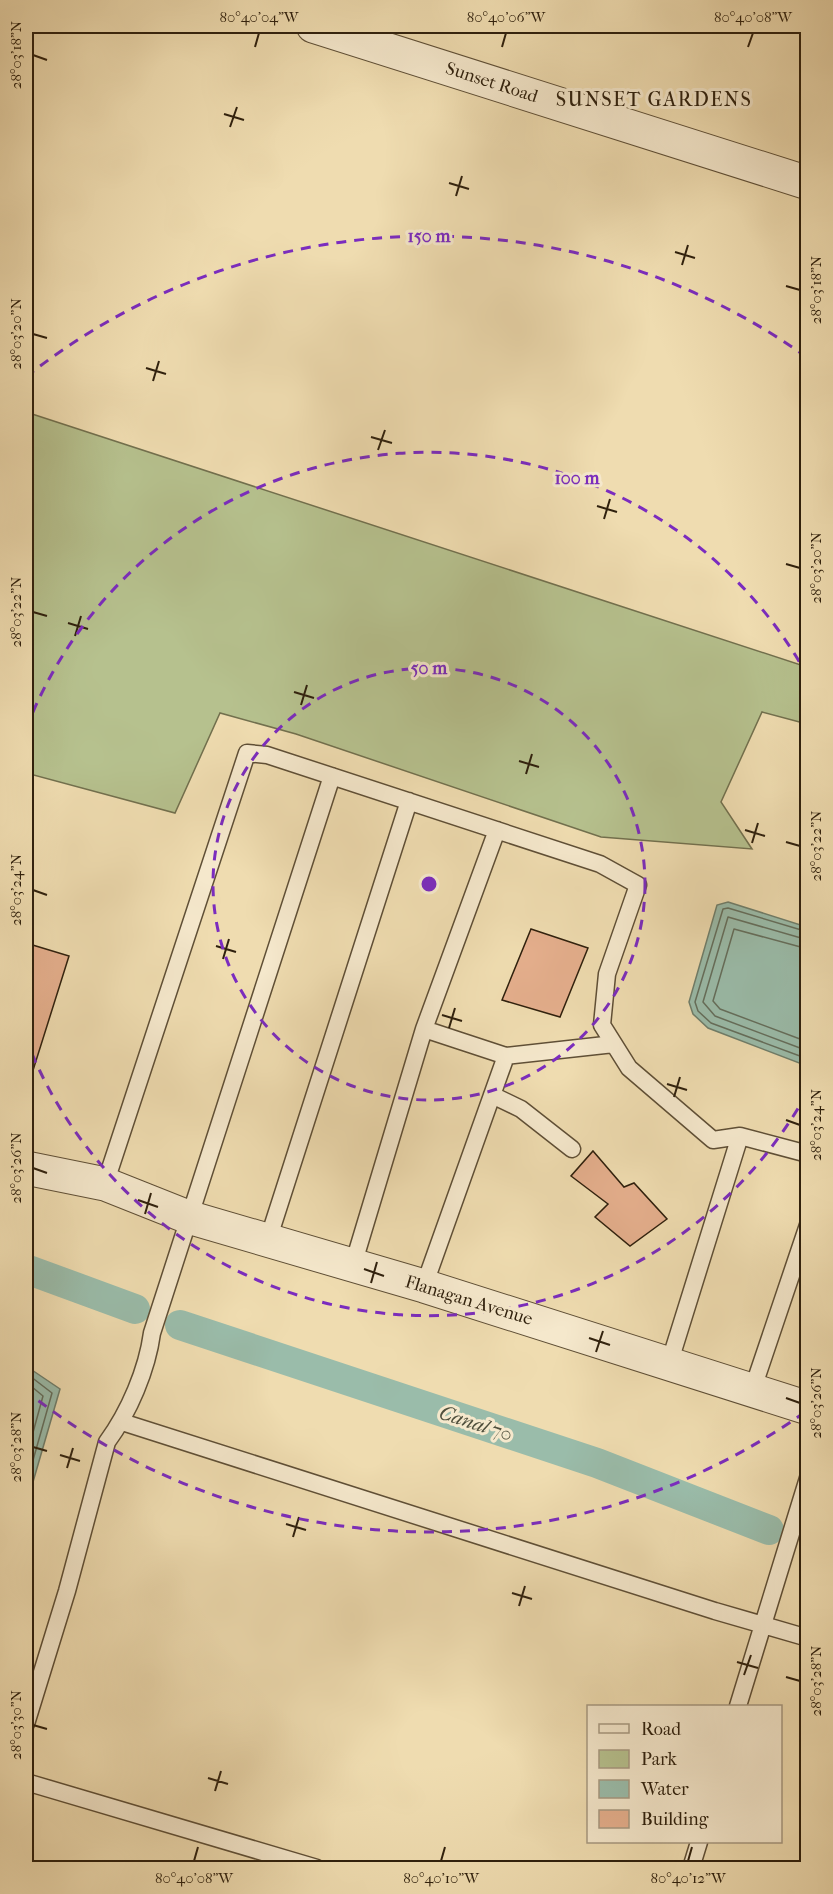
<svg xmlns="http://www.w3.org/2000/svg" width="833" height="1894" font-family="'IM FELL French Canon',serif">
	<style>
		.green { fill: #b6c18e; stroke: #72704e; stroke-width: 1.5 }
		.water { fill: #9abcaa; stroke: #6f7e6b; stroke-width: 1.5 }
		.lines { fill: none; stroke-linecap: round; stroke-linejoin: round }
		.shore { stroke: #646e5c; stroke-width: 1.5 }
		.canal { stroke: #9abcaa; stroke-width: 30 }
		.building { fill: #e5af8d; stroke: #2f200d; stroke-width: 1.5 }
		.service-casing { stroke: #5f4f36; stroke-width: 19 }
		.minor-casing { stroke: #5f4f36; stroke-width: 35 }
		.service { stroke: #f5e8cc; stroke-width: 16 }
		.minor { stroke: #f5e8cc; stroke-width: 33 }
		.ticks { fill: none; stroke: #2f200d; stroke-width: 2 }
		.ring { fill: none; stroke: #7b2cbf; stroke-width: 3; stroke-dasharray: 10 8 }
		.labels { text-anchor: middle; stroke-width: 6; stroke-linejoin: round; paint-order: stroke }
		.street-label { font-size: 18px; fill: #2f200d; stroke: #f5e8cc }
		.neighbourhood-label { font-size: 20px; letter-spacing: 1.5px; fill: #2f200d; stroke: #f5e8cc }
		.water-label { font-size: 20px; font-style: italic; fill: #4f4f3c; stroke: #f5e8cc }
		.centre { fill: #7b2cbf; stroke: #f5e8cc; stroke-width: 3 }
		.ring-label { font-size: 18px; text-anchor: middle; font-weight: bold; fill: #7b2cbf; stroke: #f5e8cc; stroke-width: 6; stroke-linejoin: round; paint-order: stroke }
		.neatline { fill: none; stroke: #2f200d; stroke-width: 2 }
		.ticks-label { font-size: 15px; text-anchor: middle; fill: #2f200d }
	</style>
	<rect width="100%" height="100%" fill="#efdcb0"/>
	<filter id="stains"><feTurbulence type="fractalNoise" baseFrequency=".00333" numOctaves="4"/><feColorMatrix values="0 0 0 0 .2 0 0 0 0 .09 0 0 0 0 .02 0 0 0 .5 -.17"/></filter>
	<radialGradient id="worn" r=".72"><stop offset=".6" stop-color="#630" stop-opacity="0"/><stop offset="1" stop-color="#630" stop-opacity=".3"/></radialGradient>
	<path class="green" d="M26,412L807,667V724L762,712L721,802L752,849L601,837L296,734L220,713L175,813L26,773Z"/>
	<path class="water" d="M728,902L807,927V1066L708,1028L693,1014L689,1002L717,905Z
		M26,1366L60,1389L26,1506Z"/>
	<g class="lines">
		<path class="shore" d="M808,932L728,908L723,909L695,1002L698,1011L711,1023L808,1059
			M808,940L728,917L703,1002L715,1016L808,1051
			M808,949L734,929L713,1001L720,1009L808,1042
			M26,1373L52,1393L26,1485
			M26,1382L43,1396L26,1458"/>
		<path class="canal" d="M26,1269L135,1309
			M180,1325L597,1463L769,1530"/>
	</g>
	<path class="building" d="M531,929L588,948L560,1017L502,1000Z
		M26,943L69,956L29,1083L26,1082Z
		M593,1151L624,1187L634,1183L667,1219L630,1246L595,1217L608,1204L571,1176Z"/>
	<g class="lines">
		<g class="service-casing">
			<path id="service" d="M424,1029L506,1056L424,1286
				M506,1056L614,1044
				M492,1095L521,1109L572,1149
				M105,1184L247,753L267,755L600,864L638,885L607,974L602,1025L629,1068L713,1140L740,1136L808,1154
				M268,1240L409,801
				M353,1265L424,1029L497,830
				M669,1364L740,1136
				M752,1391L808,1225
				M122,1422L715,1611L808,1638
				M738,1706L808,1478
				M26,1724L67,1591L107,1442C129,1412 147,1370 152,1333L332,776
				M26,1782L317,1868
				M691,1868L699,1842"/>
		</g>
		<g class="minor-casing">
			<path id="minor" d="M313,26L808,183
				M26,1168L105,1184L188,1217L424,1286L808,1408"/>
		</g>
		<use href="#service" class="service"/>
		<use href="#minor" class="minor"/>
	</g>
	<path class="ticks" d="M255,47L259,33M502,47L506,33M748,47L753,33M33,55L47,60M224,114L244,120M230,127L237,107M449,183L469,189M456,196L462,176M675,252L695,258M682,265L688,245M786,286L800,290M33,334L47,338M146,368L166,374M153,381L159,361M371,437L392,443M378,450L385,430M597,506L617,512M604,519L610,499M786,564L800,568M33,612L47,616M68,623L88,629M75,636L81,616M294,692L314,698M301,705L307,685M519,761L539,767M526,774L532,754M745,830L765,836M786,842L800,846M752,843L758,823M33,890L47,895M216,946L236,952M223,959L229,939M442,1015L462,1021M449,1028L455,1008M667,1084L687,1090M674,1097L680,1077M786,1120L800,1125M33,1168L47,1173M138,1200L158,1207M145,1214L151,1193M364,1269L384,1276M371,1283L377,1262M589,1338L610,1345M596,1352L603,1331M786,1398L800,1403M33,1447L47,1451M60,1455L80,1461M67,1468L73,1448M286,1524L306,1530M293,1537L299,1517M512,1593L532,1599M519,1606L525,1586M737,1662L758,1668M744,1675L751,1655M786,1677L800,1681M33,1725L47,1729M208,1778L228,1784M215,1791L221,1771M194,1861L198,1847M441,1861L445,1847M688,1861L692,1847"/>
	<g class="ring">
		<circle cx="429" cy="884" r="216"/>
		<path d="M807 1093A432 432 0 0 1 26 1039M26 729A432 432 0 0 1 807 675"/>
		<path d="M805 1412A648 648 0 0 1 26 1391M26 377A648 648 0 0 1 805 356"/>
	</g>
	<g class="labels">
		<g class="street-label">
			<text transform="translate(492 82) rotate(18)" y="6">Sunset Road</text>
			<text transform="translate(469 1300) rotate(17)" y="6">Flanagan Avenue</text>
		</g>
		<g class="neighbourhood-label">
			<text x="654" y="106">SUNSET GARDENS</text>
		</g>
		<g class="water-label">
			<text transform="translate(476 1423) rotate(18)" y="7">Canal 70</text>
		</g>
	</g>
	<circle cx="429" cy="884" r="9" class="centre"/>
	<g class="ring-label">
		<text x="429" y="242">150 m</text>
		<text x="577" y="484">100 m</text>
		<text x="429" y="674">50 m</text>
	</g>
	<rect width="833" height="1894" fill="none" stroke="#efdcb0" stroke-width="66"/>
	<rect x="587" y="1705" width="195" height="138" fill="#f5e8cc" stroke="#a69880" stroke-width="1.5"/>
	<rect x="599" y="1724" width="30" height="9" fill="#f5e8cc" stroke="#a69880" stroke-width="1.5"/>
	<text x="641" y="1735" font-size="18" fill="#2f200d">Road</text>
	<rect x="599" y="1750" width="30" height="18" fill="#b6c18e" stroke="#a69880" stroke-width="1.5"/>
	<text x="641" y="1765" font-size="18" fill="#2f200d">Park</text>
	<rect x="599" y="1780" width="30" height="18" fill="#9abcaa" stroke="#a69880" stroke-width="1.5"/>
	<text x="641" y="1795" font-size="18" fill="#2f200d">Water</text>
	<rect x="599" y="1810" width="30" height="18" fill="#e5af8d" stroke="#a69880" stroke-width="1.5"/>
	<text x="641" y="1825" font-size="18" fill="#2f200d">Building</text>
	<rect x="33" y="33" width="767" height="1828" class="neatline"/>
	<g class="ticks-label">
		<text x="259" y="22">80°40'04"W</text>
		<text x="506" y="22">80°40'06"W</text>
		<text x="753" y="22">80°40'08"W</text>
		<text transform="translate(16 55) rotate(-90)" y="5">28°03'18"N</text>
		<text transform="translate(816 290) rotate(-90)" y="5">28°03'18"N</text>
		<text transform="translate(16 334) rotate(-90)" y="5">28°03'20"N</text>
		<text transform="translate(816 568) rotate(-90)" y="5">28°03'20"N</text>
		<text transform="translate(16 612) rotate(-90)" y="5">28°03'22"N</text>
		<text transform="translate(816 846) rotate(-90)" y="5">28°03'22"N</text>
		<text transform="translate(16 890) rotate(-90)" y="5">28°03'24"N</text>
		<text transform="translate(816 1125) rotate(-90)" y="5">28°03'24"N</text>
		<text transform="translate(16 1168) rotate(-90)" y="5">28°03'26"N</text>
		<text transform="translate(816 1403) rotate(-90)" y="5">28°03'26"N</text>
		<text transform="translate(16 1447) rotate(-90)" y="5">28°03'28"N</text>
		<text transform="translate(816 1681) rotate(-90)" y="5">28°03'28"N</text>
		<text transform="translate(16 1725) rotate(-90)" y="5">28°03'30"N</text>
		<text x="194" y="1883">80°40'08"W</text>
		<text x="441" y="1883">80°40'10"W</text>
		<text x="688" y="1883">80°40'12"W</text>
	</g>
	<rect width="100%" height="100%" filter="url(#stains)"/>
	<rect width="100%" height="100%" fill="url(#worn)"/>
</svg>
